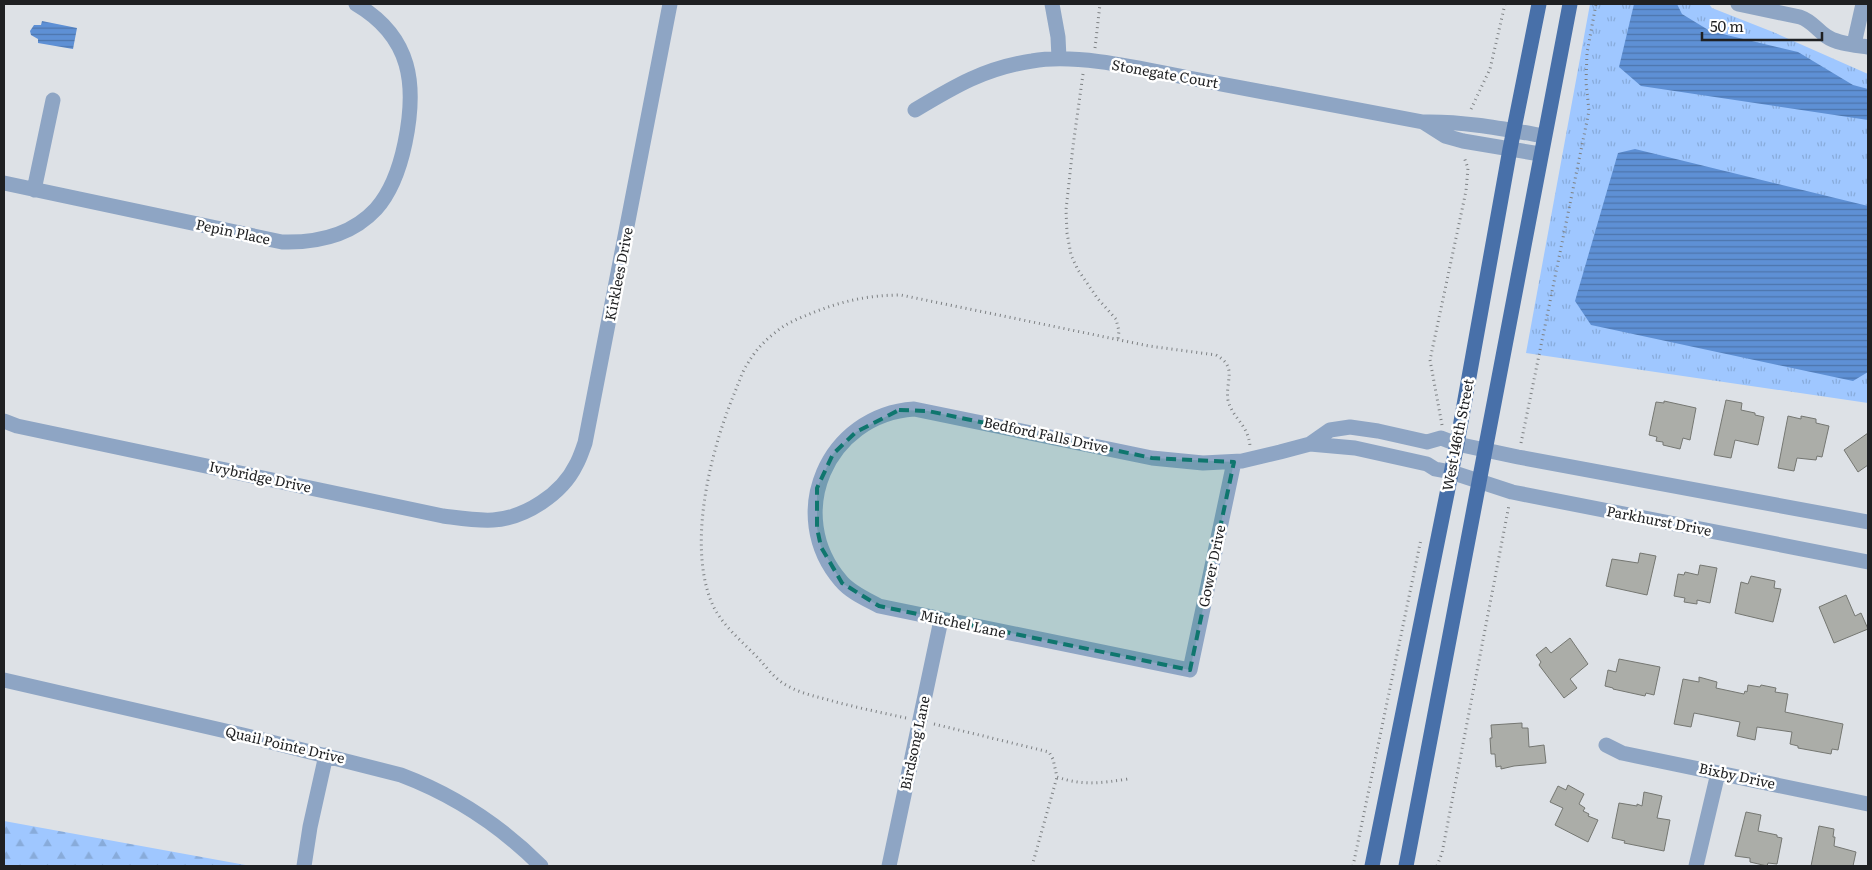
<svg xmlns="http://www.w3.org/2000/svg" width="1872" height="870" font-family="Literata,serif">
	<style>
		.grass { fill: url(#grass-tufts) }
		.forest { fill: url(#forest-firs) }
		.water { fill: url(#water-rules) }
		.building { fill: #abada8; stroke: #757772 }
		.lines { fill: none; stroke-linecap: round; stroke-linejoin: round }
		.path { stroke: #7d8083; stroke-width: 3; stroke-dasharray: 1 4; stroke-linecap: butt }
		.minor { stroke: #8ea5c4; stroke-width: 15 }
		.major { stroke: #4870a9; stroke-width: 15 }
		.marked { fill: #0f766e; fill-opacity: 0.2; stroke: #0f766e; stroke-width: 4; stroke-dasharray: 10 6; stroke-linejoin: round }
		.labels { text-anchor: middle; stroke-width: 5; stroke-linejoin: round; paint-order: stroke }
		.street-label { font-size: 14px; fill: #1f2022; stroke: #fff }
	</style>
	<defs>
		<pattern id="grass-tufts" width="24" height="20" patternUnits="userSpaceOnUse" patternTransform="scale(1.25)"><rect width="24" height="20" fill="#9fc7ff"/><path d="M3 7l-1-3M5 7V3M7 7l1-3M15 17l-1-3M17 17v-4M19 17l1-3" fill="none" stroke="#88abda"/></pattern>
		<pattern id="forest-firs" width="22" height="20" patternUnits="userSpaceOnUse" patternTransform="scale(1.25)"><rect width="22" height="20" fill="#9fc7ff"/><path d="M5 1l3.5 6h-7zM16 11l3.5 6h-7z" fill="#88abda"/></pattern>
		<pattern id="water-rules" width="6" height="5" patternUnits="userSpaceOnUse" patternTransform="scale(1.25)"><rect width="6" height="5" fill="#5e90d5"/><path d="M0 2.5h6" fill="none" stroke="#4d75ac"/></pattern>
	</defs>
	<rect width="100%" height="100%" fill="#dde1e6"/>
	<path class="grass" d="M1590,4H1709L1712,8L1773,32L1868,74V403L1526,353Z"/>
	<path class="forest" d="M4,821L251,866H4Z"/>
	<path class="water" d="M1634,4H1677L1682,14L1710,31L1798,52L1853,85L1868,89V120L1641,86L1619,67Z
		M42,21L77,28L73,49L38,43V39L31,35L30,31L34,25H41Z
		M1635,149L1868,206V372L1853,381L1591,325L1575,301L1618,153Z"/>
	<path class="building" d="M1726,400L1742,403L1741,410L1755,413V415L1764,417L1758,445L1735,440L1731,458L1714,455Z
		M1664,401L1696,408L1690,440L1683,438L1680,449L1663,445V442L1656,441L1657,437L1649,435L1656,402L1664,403Z
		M1788,416L1801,419V416L1816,419V423L1829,426L1822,457L1817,456L1816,460L1797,458L1794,471L1778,468Z
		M1868,433V465L1858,472L1844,450Z
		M1640,553L1656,556L1647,595L1606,586L1612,559L1638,563Z
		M1700,565L1717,568L1710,603L1697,600V604L1684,602L1685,598L1674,596L1678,574L1684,575L1685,572L1698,575Z
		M1751,576L1775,581L1774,588L1781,589L1773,622L1735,613L1741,582L1748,584Z
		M1846,595L1855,616L1861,613L1868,629L1834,643L1819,607Z
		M1570,638L1588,664L1570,679L1577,688L1564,698L1539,665L1541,662L1536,655L1546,647L1551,653Z
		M1619,659L1660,667L1654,695L1646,693L1645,696L1613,689V688L1605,686L1608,670L1616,672Z
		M1699,677L1717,682L1716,688L1744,694L1745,691L1747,692L1748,685L1760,687L1761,685L1776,688L1775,692L1788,694L1785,712L1843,724L1838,750L1832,749L1831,754L1798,748V746L1790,744L1792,732L1757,727L1755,740L1737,736L1740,722L1694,713L1691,727L1674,724L1683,679L1699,682Z
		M1522,723V728H1528L1529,747L1544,745L1546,763L1514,766L1501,769V766L1496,767L1495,754H1491L1490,738H1492L1491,725Z
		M1568,785L1584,794L1579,804L1585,808L1583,811L1589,814L1588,816L1598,820L1588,842L1555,825L1563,808L1550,802L1558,786L1566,790Z
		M1644,792L1662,796L1657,818L1670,820L1664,851L1624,843L1625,841L1612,838L1619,803L1637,806V804L1642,806Z
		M1746,812L1761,815L1758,831L1777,835V837L1782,838L1777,864L1768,863L1767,866L1750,862V858L1735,856Z
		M1819,826L1834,829L1833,837H1835L1834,846L1856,852L1853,866H1811Z"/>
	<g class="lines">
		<path class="path" d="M1095,48L1100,4
			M1083,74L1073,146L1066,210L1067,233L1071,255L1078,270L1098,299L1116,319L1119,331L1118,339
			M1471,109L1490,69L1505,4
			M1442,425L1430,360L1466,191L1468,168L1464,157
			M1521,443L1589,111L1586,82L1587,53L1596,4
			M906,718C883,713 859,708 836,702C819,697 801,694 786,685C775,679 767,668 759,659C742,641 720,624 711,601C687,540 712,445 737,387C740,379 743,370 748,363C755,351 765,340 776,332C786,323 800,318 812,313C842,301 869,295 901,295L1149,346L1216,355C1238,367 1225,381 1228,400C1232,418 1248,424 1250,446
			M934,724L1049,752L1053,759L1057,777C1083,786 1101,783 1128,779
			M1032,866L1057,777
			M1353,866L1421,539
			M1437,866L1442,853L1509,505"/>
		<path class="minor" d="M1052,4L1058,37L1059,58
			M1738,4L1800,17C1812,21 1816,29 1826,36C1837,44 1855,45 1868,47
			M1854,44L1863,4
			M915,110C955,86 985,68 1032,61C1078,53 1143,69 1189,78C1267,93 1345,108 1423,122C1464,121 1504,129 1544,136
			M1423,122L1445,136L1463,141L1540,154
			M4,183L282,242C317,243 351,236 376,209C392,191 400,167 405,143C417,85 412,37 356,4
			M34,190L53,100
			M4,421L17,426L443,516C459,518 477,521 493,520C525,518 562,494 576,465C580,458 582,451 585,443L670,4
			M1310,444L1355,448L1427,464L1435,469L1451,472L1512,492L1868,562
			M1234,462L1190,670L879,606C866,599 850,592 841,581C784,515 827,415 914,409L1152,458L1203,463L1242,461L1280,452L1310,444L1330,430L1350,427L1378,431L1427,442L1441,438L1457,444L1518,457L1868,522
			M4,680L243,735L401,775C454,795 500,825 541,866
			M1606,745L1622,753L1868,804
			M304,866L310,827L326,755
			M889,866L941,620
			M1696,866L1718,773"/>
		<path class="major" d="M1372,866L1457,444L1510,149L1539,4
			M1406,866L1570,4"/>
	</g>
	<path class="marked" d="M899,410L928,411L1152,458L1234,462L1190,670L879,606L842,583L821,547L817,528V488L833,454L856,432Z"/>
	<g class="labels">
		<g class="street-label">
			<text transform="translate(1165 74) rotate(10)" y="5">Stonegate Court</text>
			<text transform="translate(233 232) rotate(12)" y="5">Pepin Place</text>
			<text transform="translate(619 274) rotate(-79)" y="5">Kirklees Drive</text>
			<text transform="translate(1046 435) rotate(12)" y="5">Bedford Falls Drive</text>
			<text transform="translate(1458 435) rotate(-79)" y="5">West 146th Street</text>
			<text transform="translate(260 477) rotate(12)" y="5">Ivybridge Drive</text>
			<text transform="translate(1659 521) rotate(11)" y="5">Parkhurst Drive</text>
			<text transform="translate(1212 566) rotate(-78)" y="5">Gower Drive</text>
			<text transform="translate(963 624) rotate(12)" y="5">Mitchel Lane</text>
			<text transform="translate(915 743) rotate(-78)" y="5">Birdsong Lane</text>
			<text transform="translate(285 745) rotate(13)" y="5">Quail Pointe Drive</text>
			<text transform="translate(1737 776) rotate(12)" y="5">Bixby Drive</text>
		</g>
	</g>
	<rect width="1872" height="870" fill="none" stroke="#1f2022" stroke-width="10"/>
	<path d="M1702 32v8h120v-8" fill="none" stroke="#1f2022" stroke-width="2.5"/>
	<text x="1710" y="32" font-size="15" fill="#1f2022" stroke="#ffffff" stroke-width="4" paint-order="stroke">50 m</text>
</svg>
